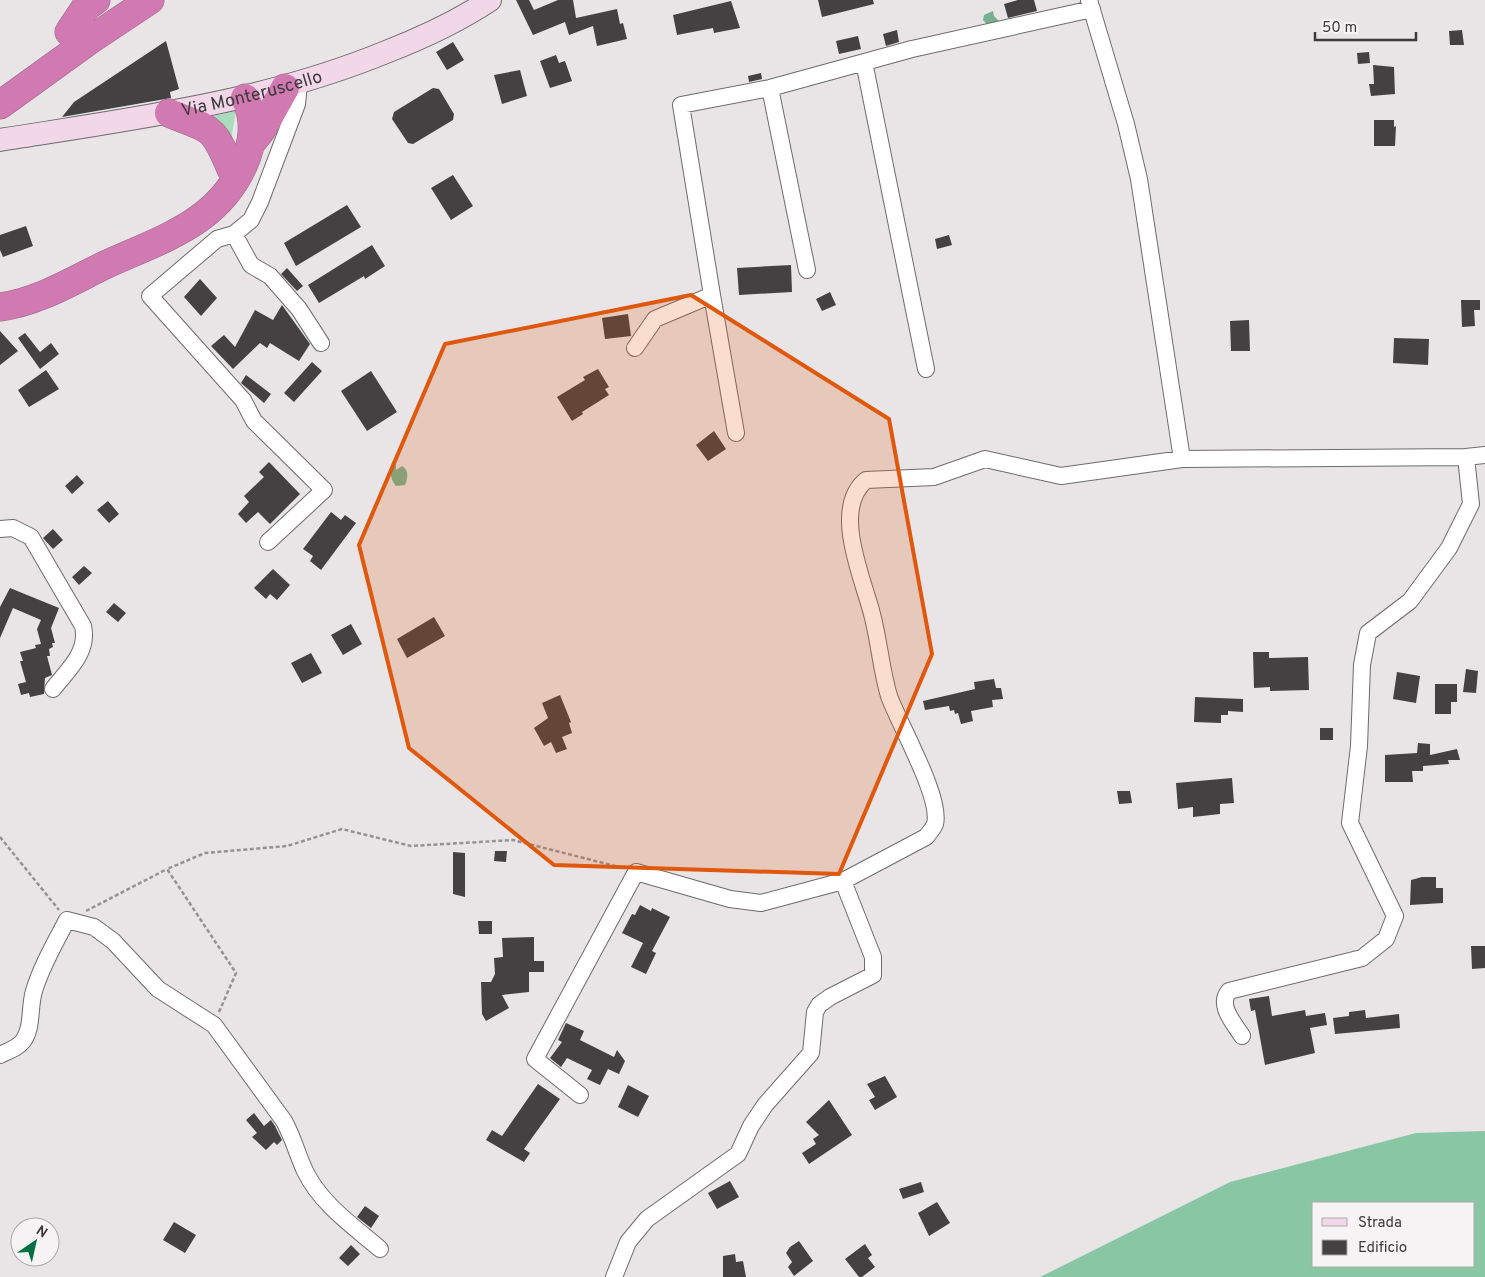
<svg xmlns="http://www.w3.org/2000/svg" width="1485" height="1277" font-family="Overpass,sans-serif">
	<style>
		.green { fill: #a8dcbd }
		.forest { fill: #89c6a3; fill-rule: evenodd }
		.water { fill: #75b18f }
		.building { fill: #444143 }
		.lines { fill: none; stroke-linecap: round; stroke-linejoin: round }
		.street-casing { stroke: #6e6b6d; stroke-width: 18 }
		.secondary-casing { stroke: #6e6b6d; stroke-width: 24 }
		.highway-casing { stroke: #9c6488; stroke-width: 29 }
		.path { stroke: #949293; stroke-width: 2.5; stroke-dasharray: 4 2.5; stroke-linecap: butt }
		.street { stroke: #fff; stroke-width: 16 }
		.secondary { stroke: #f1d7e8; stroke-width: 22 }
		.highway { stroke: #d07ab1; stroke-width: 28 }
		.marked { fill: #df580e; fill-opacity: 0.2; stroke: #df580e; stroke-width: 4; stroke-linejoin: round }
		.labels { text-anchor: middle; stroke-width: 5; stroke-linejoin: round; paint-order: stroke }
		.street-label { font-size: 18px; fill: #3c3b3c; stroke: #f6f3f4 }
	</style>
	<rect width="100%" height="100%" fill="#e9e5e7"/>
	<path class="green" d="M236,111L229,151L201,119Z"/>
	<path class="forest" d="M1485,1131V1277H1040L1230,1182L1416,1133ZM1314,1203H1474V1266H1314Z"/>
	<path class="water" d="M993,11L994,16L1000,22L987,24L983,20L984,15Z
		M393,461L396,463V470L402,466C409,470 408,478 405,485L396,486C390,480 389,468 393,461Z"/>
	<path class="building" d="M516,0H529L534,10L558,0H573L576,18L617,9L620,24L623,23L627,39L597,46L593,26L569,35L565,22L533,35Z
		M818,0H873L874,4L822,17Z
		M1018,0H1034L1037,11L1008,18L1004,4Z
		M731,1L740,28L714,33L713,28L677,35L673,15Z
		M897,30L899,42L886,46L883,34Z
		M1462,30L1464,45H1450L1449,31Z
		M858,36L861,49L839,54L836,41Z
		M166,41L179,89L170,92L171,98L62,117L74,102Z
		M453,42L464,60L447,70L436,52Z
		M1369,52L1370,63L1358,64L1357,53Z
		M556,55L559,63L565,61L572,81L550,88L540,61Z
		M1373,65L1394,67L1395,94L1371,96L1369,84H1374Z
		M520,70L527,96L502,104L494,75Z
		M761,73L762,79L749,82L748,76Z
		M433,88L439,89L454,114L453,120L413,144L408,143L392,119L394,112Z
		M1374,120H1394V127L1396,126L1395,146H1374Z
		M453,175L473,206L451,220L431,188Z
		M347,205L361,227L296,266L284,243Z
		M26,226L33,246L3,257L0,250V235Z
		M949,235L952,245L937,249L935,239Z
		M372,245L385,266L365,279L364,276L319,303L308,285Z
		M791,265L792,292L739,295L737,268Z
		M287,268L303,286L297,291L281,274Z
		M200,279L217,298L201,316L184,297Z
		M830,292L836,305L822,311L816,299Z
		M1461,300H1480V310H1474L1475,326L1462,327Z
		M282,305L310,344L299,361L270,343L267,348L260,343L233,369L211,346L224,335L235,347L255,310L273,320Z
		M628,314L631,336L605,339L602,318Z
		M1249,320L1250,351H1231L1230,321Z
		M0,331L18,351L0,365Z
		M25,333L40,352L51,343L59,354L40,369L18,338Z
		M1394,338L1429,339L1428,365L1393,363Z
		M312,362L322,371L294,402L284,393Z
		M598,369L609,387L605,389L609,395L582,412L583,414L572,421L557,397L585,380L583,377Z
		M46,370L59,389L29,407L18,390Z
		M371,371L397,412L367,431L341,391Z
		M246,375L271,394L264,403L241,383Z
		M714,431L726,449L708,461L696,445Z
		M269,462L300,494L270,524L258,512L246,523L238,514L249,502L244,496L264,477L259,472Z
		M77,475L84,483L72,494L65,486Z
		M108,501L119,514L109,523L97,510Z
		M331,512L341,520L345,515L356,523L321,570L310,561L313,556L303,549Z
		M53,529L63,540L53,549L43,538Z
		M84,566L92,573L79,585L72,577Z
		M273,569L290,585L277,600L270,594L266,599L254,588Z
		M10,588L59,608L51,628L55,643H52L53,647L49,649L50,656H47L52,675L45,678L44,694L30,697L29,693L21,695L18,684L26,682L20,661H23L20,652L36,648L35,645L41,644L37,629L41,620L13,608L0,638V607Z
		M114,603L126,613L118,622L106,612Z
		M434,617L445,636L407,658L397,639Z
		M351,624L362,644L343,655L331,635Z
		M1253,652H1269V658L1308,657L1309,690L1270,691V687L1254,688Z
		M311,653L322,673L302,683L291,663Z
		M1466,669L1478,671L1476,693L1463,692Z
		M1397,672L1420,676L1416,703L1393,699Z
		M994,679L996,688H1001L1003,699L992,700L993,707L971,711L973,721L961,724L958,713L955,714L954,710L950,711L949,706L925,710L923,701L975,689L974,682Z
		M1435,684H1457V702H1451V714H1435Z
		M560,695L571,722L569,723L572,733L562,737L567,749L556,753L551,742L544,746L534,728L548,718L542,703Z
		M1195,697L1243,699V712L1228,711V715H1221V723L1194,722Z
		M1320,728H1333V740H1320Z
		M1418,743L1430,744V755L1457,749L1460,760H1448L1449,764L1423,766V771H1412L1413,782H1385V755L1417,753Z
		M1232,778L1234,803L1220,804V814L1193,817V807L1178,809L1176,783Z
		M1117,791H1130L1132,803L1119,804Z
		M495,851H507L506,862L494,861Z
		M453,852L465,853V897L453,894Z
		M1422,877H1436V888H1443V903L1410,905L1411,880Z
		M640,905L651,911L652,908L670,917L652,951L656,953L646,974L631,967L643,943L622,933L632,914L635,915Z
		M478,921H492V934H479Z
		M534,937V961H544V972H529V992L502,995L509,1008L486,1021L482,1014L481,982H491L495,974L494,958L503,957L502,938Z
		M1471,946H1485V968L1472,969Z
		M1269,996L1272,1016L1305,1010L1306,1016L1325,1013L1327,1025L1310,1028L1315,1053L1265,1065L1255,1010L1251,1011L1249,999Z
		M1365,1010L1366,1018L1399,1014L1400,1028L1335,1034L1333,1018L1349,1016V1012Z
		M566,1023L584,1031L580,1040L614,1057L617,1050L625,1061L619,1074L608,1069L600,1085L587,1079L592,1070L567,1058L561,1067L550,1058L562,1042L558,1040Z
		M885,1076L897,1097L875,1110L869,1100L875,1097L867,1084Z
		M538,1084L560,1099L524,1149L530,1153L524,1162L486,1140L492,1130L502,1136Z
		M628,1085L649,1096L638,1117L618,1107Z
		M829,1100L852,1135L809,1164L802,1153L816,1144L813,1139L819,1135L806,1122Z
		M254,1113L264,1126L271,1120L275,1126L282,1140L277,1145L274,1142L266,1150L252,1137L257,1133L246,1120Z
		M730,1181L739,1197L717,1209L708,1193Z
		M921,1182L924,1192L903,1199L899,1189Z
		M937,1202L950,1223L929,1236L918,1213Z
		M365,1206L379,1216L371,1228L357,1217Z
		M174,1222L196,1235L185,1253L163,1240Z
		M799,1241L813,1261L794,1276L788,1267L792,1262L786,1253L790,1247Z
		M865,1244L872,1255L868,1258L875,1267L862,1277H859L845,1259Z
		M351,1245L360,1254L348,1266L339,1258Z
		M735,1254L736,1262L743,1261L746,1277H723V1256Z"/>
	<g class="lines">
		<g class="street-casing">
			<path id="street" d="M1089,0L1126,124L1139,179L1182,459
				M864,62L926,369
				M770,88L807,270
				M234,234L251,265L270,276L299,309L321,343
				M712,295L736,433
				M635,348L655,319L712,295L681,105L770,88L912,49L1092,9
				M0,529L13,528L31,537L83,626C89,652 68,670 53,689
				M268,542L324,490L254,421L243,400L150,296L217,239L234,234L251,220L260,202L297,104L299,84
				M1242,1036C1234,1023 1217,1005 1229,991L1362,958L1386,939L1395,916L1350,823L1359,746L1362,665L1368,633L1410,601L1449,548L1471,504L1466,457L1485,455
				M0,1055C8,1051 18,1048 23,1041C33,1028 29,1007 34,991C41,967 55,943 67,920L94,927L113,941L158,989L214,1025L284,1121C293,1137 297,1154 305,1171C321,1204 352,1225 380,1249
				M580,1095L535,1059L636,872L730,899L761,903L843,881L926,837C929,833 933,829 935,824C942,798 899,724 889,696C881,669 879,640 872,614C863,578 831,509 866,480L934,477L985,459L1061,476L1182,459L1466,457
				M614,1277L628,1242L647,1219L738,1154L751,1126L765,1105L811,1053L815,1012L819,1005L830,997L873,975V957L843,881"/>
		</g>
		<g class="secondary-casing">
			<g id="secondary">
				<path id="s1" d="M0,140C131,119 262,103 386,52C422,38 457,22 490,0"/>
			</g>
		</g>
		<g class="highway-casing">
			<path id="highway" d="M69,32L85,8L96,0
				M0,105L90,40L150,0
				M169,113C212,131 212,124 231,169
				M253,141L261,131L285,88
				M0,307C38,302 72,281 105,265C164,238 223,222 247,156C254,136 255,117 245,98"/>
		</g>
		<path class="path" d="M0,837L59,910
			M86,911L167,869
			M219,1012L236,973L167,869L205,853L287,846L342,829L411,846L513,840L623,868"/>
		<use href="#street" class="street"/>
		<use href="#secondary" class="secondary"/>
		<use href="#highway" class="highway"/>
	</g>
	<path class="marked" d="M691,295L889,419L932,654L839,874L554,865L409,748L359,545L445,344Z"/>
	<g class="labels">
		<g class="street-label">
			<text dy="6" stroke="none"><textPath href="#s1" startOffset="256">Via Monteruscello</textPath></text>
		</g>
	</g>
	<rect x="1312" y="1202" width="162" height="65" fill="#f6f3f4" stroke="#aca9aa"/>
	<rect x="1322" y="1218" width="25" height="8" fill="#f1d7e8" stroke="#aca9aa"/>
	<text x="1358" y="1227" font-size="15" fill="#3c3b3c">Strada</text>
	<rect x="1322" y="1240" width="25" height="15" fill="#444143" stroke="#aca9aa"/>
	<text x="1358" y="1252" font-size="15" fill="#3c3b3c">Edificio</text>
	<g transform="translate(35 1242) rotate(34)"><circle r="24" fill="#f6f3f4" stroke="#aca9aa"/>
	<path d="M0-4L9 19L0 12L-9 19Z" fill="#076f46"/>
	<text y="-8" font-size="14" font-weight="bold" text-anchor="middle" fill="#3c3b3c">N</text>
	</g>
	<path d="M1315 32v8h101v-8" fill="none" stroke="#3c3b3c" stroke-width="2.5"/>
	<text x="1322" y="32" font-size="15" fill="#3c3b3c" stroke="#f6f3f4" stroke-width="4" paint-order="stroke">50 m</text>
</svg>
